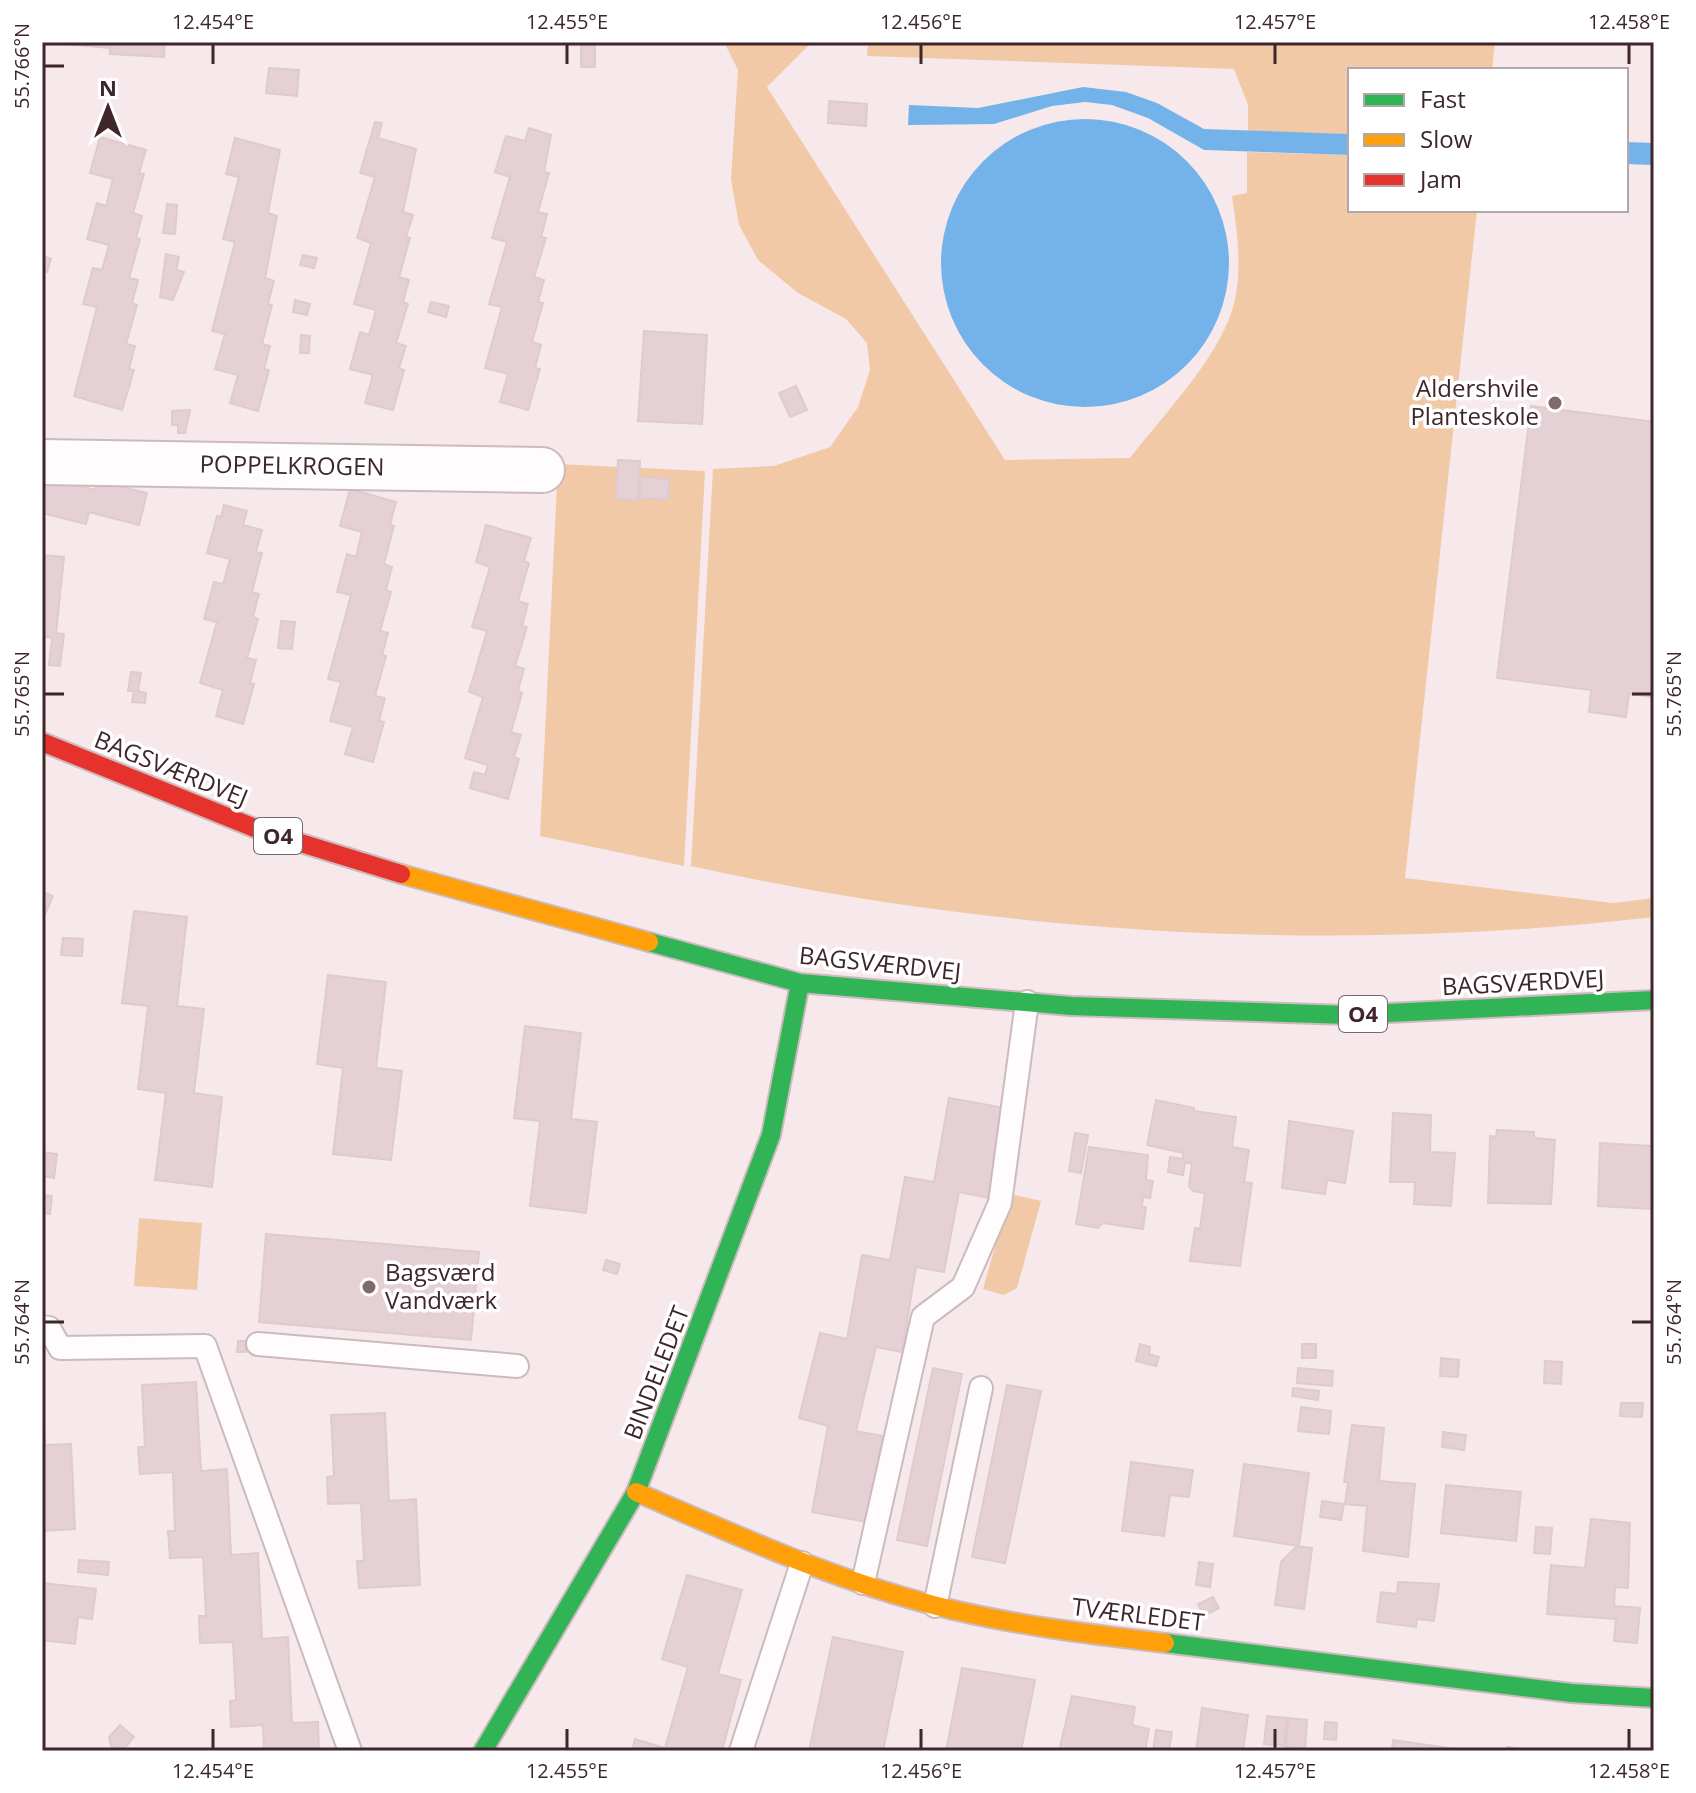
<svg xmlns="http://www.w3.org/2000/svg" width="1696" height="1793" font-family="'Open Sans',sans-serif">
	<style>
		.green { fill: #f1c9a7 }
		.water { fill: #73b3e9 }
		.building { fill: #e5d1d5; stroke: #ddcbce; stroke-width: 2 }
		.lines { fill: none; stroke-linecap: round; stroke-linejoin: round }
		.lane-casing { stroke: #ccbabd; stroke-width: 26 }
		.street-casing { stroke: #ccbabd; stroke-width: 48 }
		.fast-casing { stroke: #ccbabd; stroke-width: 22 }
		.slow-casing { stroke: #ccbabd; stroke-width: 22 }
		.jam-casing { stroke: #ccbabd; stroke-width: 22 }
		.lane { stroke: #fefcfc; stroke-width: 22 }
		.street { stroke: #fefcfc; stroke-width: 44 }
		.fast { stroke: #30b455; stroke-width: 18 }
		.slow { stroke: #ff9f0a; stroke-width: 18 }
		.jam { stroke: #e5322d; stroke-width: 18 }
		.ticks { fill: none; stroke: #3e262b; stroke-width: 3 }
		.poi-dot { fill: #7f6a6e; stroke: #fff; stroke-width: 3 }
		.labels { text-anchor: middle; stroke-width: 7; stroke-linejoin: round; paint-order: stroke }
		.shield { fill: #fff; stroke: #78676b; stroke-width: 2 }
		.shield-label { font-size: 22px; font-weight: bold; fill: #3e262b }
		.poi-label { font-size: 24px; fill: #3e262b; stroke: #fff; text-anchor: end }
		.street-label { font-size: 24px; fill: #3e262b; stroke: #fff }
		.neatline { fill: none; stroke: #3e262b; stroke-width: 3 }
		.ticks-label { font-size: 20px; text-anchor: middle; fill: #3e262b }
	</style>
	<rect width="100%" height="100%" fill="#f7e9eb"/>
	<path class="green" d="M724,42H812L767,87L1005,460L1130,458C1163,415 1223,354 1235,300C1242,264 1237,230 1232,196L1247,193V152L1350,155V210H1477L1405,878L1613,903L1654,898V917C1338,954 1002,935 691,866L713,469L774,466L830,447L858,407L870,370L867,343L846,319L798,293L758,260L739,225L731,179L738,70Z
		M868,42H1495L1492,70H1350V134L1248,131V105L1234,69L867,56Z
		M558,464L705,471L684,866L540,836Z
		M1010,1194L1041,1201L1017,1288L1004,1295L983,1289Z
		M139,1218L202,1223L197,1290L134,1286Z"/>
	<path class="water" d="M1083,87L1126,92L1157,103L1204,129L1350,134V155L1204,150L1148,118L1112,105L1085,102L1052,106L994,124L908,125L909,105L978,108Z
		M941 263a144 144 0 1 1 288 0a144 144 0 1 1-288 0Z
		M1626,142L1654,143V165L1626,164Z"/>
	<path class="building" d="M42,42H165L164,57L110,54V48Z
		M581,45H595V67H581Z
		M269,68L299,70L297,96L266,93Z
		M829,101L867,104L866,126L828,123Z
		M375,122L382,123L378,138L416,149L403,212L413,215L406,237L410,238L399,277L409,280L403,302L408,304L396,343L406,346L399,368L404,370L393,410L365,403L373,375L350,369L360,332L369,335L376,310L354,304L371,243L357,238L375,177L360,173Z
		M529,128L551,135L544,172L549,173L538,212L547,214L541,237L546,238L534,277L544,280L538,302L543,303L532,342L541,345L535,368L540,369L528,410L500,402L508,374L485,368L502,307L489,304L507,242L492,238L510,177L495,172L506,136L525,141Z
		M100,137L146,150L139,173L144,174L133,213L142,216L136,238L140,239L129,278L138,280L132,303L137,305L126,344L135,346L129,369L134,370L122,410L74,396L97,307L83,304L93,268L102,270L109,245L87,239L97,203L106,206L113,179L90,173Z
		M235,138L280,150L268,213L277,216L265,278L274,281L268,304L272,305L262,344L270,346L264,369L269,370L258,411L230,403L238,375L215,369L225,334L212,331L235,242L223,239L239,177L226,174Z
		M167,204L177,205L175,234L163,233Z
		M166,254L179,257L176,270L184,272L173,300L160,297Z
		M303,255L317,258L314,268L300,265Z
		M42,256L51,259L47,272L42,270Z
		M295,300L310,304L307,315L293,312Z
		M431,302L449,306L446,317L428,312Z
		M644,331L707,335L702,424L638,421Z
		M301,335L310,336L309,353H300Z
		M796,386L807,410L790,417L779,393Z
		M1531,406L1654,422V697L1629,694L1626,717L1589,712L1591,690L1497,678Z
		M190,410L185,433H178V425H172V411Z
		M618,460L640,461L638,500L616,499Z
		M44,477L95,490L97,481L147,493L139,525L89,512L86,524L42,513Z
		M641,477L669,479L668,499L640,498Z
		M350,489L396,502L390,525L394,526L384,564L392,567L386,590L391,592L380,631L388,633L382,655L386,656L375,696L385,698L379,721L384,722L373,762L345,754L353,727L330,721L341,682L328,679L351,595L337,592L347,554L356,557L362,532L340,526Z
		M224,505L247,511L243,525L262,530L256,552L262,553L252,592L259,594L253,617L258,619L247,658L256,660L250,683L254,684L243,724L216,716L223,690L200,683L217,622L204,619L214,582L223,584L230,559L207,553L217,516L221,517Z
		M486,525L531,538L524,561L529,563L518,601L528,604L522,626L527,627L515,666L524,669L518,691L522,693L511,732L521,735L514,757L519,759L508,799L470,788L474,772L485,775L488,765L465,758L483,697L469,692L487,631L472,627L490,567L476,562Z
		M42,555L64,557L56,633L64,634L60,666L49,665L52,638L42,636Z
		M281,621L295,622L292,649L278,648Z
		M131,672L141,673L138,691L146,693L145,703L132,702L134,691H128Z
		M42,892L53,896L42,921Z
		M134,911L187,917L177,1006L204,1009L194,1093L222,1097L212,1187L155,1180L166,1093L138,1089L148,1006L122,1003Z
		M63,938L83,939L82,956L61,955Z
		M328,975L386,982L376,1068L402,1071L391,1160L333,1154L343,1068L317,1064Z
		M525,1026L581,1033L571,1119L597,1122L586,1213L530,1206L540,1121L514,1118Z
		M949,1098L1005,1108L989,1198L959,1192L944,1272L916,1267L902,1352L876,1347L856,1431L883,1436L867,1522L812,1512L828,1426L799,1418L820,1333L847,1339L862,1255L890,1260L905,1177L934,1182Z
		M1156,1100L1194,1108V1111L1236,1117L1232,1147L1249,1150L1244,1182L1252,1183L1240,1266L1190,1261L1195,1228L1200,1229L1205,1193L1193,1191L1189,1186L1192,1164L1185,1162L1183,1175L1168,1172L1170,1157L1183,1159V1153L1147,1145Z
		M1393,1113L1431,1115L1430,1152L1455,1153L1451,1206L1414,1204L1415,1182H1390Z
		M1289,1121L1353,1131L1345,1183L1327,1180L1325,1194L1282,1188Z
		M1497,1130L1534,1132V1138L1555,1140L1551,1204L1488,1203L1490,1136L1496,1137Z
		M1075,1133L1088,1135L1081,1173L1069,1171Z
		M1600,1143L1652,1146L1654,1209L1598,1206Z
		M1089,1147L1148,1155L1146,1180L1153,1181L1150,1198L1143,1197L1142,1207H1146L1143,1229L1103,1223L1098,1228L1076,1224Z
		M42,1152L57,1154L54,1178L42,1176Z
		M42,1195L52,1196L50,1214L42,1213Z
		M266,1234L479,1252L471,1340L259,1322Z
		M606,1260L620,1264L617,1274L603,1270Z
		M238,1341H246V1352H237Z
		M1140,1344L1150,1347L1149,1354L1159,1357L1156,1366L1136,1361Z
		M1302,1344H1316V1358H1302Z
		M1441,1358L1459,1360L1458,1377L1440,1376Z
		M1545,1361L1562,1362L1561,1384L1544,1383Z
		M933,1368L962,1374L927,1546L897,1540Z
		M1298,1368L1333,1371L1332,1386L1297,1383Z
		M196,1382L201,1471L227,1469L231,1555L258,1553L262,1639L288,1637L292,1723L318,1722L319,1751H264L263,1725L231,1727L230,1701L236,1700L233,1642L200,1643L199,1616H206L203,1557L170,1558L168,1531H175L173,1472L140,1474L138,1447H145L142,1385Z
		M1007,1385L1041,1391L1005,1563L972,1557Z
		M42,1387L45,1445L71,1444L75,1529L42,1531Z
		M1293,1388L1319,1391L1318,1400L1292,1396Z
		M1621,1403H1643L1642,1417L1620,1416Z
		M1301,1407L1331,1411L1329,1434L1298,1431Z
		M385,1413L389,1501L416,1499L420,1585L359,1588L357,1561H364L361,1503L328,1504L327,1477L334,1476L331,1415Z
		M1352,1425L1384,1428L1379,1481L1415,1484L1408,1557L1363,1551L1367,1506L1345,1504L1348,1482H1344Z
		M1443,1432L1466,1435L1464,1450L1442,1447Z
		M1131,1462L1193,1470L1189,1497L1170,1495L1164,1536L1122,1531Z
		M1244,1464L1309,1473L1299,1546L1234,1536Z
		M1446,1485L1521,1492L1516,1541L1441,1533Z
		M1322,1501L1344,1504L1341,1520L1320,1517Z
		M1591,1519L1630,1523L1628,1588L1615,1587L1614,1606L1640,1608L1637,1643L1614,1641L1616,1619L1547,1614L1551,1565L1585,1568Z
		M1536,1527L1552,1528L1550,1554L1534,1553Z
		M1297,1546L1312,1548L1304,1609L1275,1605L1281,1562Z
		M79,1560L109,1562L108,1575L78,1572Z
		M1199,1562L1213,1564L1210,1587L1196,1585Z
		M687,1575L742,1590L718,1674L741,1680L722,1751H632L635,1739L665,1748L688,1667L662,1659Z
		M1398,1582L1439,1584L1434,1621L1417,1619L1416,1627L1377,1622L1381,1592L1397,1594Z
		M42,1583L96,1589L92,1619L78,1617L75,1644L42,1640Z
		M1213,1597L1219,1608L1204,1616L1198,1604Z
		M833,1637L903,1652L883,1751H809Z
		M962,1668L1035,1680L1021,1751H946Z
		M1072,1696L1135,1707L1132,1725L1149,1729L1145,1751H1059Z
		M1202,1708L1248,1715L1243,1751H1196Z
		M1267,1716L1287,1718L1284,1746L1264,1744Z
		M1288,1718L1307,1720L1305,1749L1286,1747Z
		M1325,1722L1337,1723L1336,1740L1324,1739Z
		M120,1725L134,1737L122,1751L111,1746L109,1737Z
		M1156,1730L1172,1732L1169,1751H1153Z
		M1393,1740L1456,1749L1455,1751H1392Z
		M1507,1747L1542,1751H1506Z"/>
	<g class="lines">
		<g class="lane-casing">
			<path id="lane" d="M42,1327L49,1328L60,1348L205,1346L350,1751
				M258,1344L517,1366
				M863,1583L923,1317L963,1287L1000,1203L1027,1002
				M935,1606L981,1388
				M741,1751L802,1563"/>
		</g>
		<g class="street-casing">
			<path id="street" d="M42,462L542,470"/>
		</g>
		<g class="fast-casing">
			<path id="fast" d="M649,942L800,983L1071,1006L1348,1015L1654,1000
				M1165,1643L1571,1693L1654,1698
				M483,1751L636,1492L771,1135L800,983"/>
		</g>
		<g class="slow-casing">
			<path id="slow" d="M401,874L649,942
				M636,1492C734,1534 833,1580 937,1606C1012,1625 1088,1634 1165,1643"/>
		</g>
		<g class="jam-casing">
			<path id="jam" d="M42,742L262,831L401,874"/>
		</g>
		<use href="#lane" class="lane"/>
		<use href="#street" class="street"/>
		<use href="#fast" class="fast"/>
		<use href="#slow" class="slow"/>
		<use href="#jam" class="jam"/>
	</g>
	<path class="ticks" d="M213,44V64M567,44V64M921,44V64M1275,44V64M1629,44V64M44,66H64M44,694H64M1632,694H1652M44,1322H64M1632,1322H1652M213,1729V1749M567,1729V1749M921,1729V1749M1275,1729V1749M1629,1729V1749"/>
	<g class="poi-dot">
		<circle cx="1555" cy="403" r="8"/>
		<circle cx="369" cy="1287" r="8"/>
	</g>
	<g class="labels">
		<g class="shield">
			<rect x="254" y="818" width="48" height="36" rx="6"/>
			<rect x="1339" y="996" width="48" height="36" rx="6"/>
		</g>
		<g class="shield-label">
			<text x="278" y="844">O4</text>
			<text x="1363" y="1022">O4</text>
		</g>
		<g class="poi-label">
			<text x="1539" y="397">Aldershvile<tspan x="1539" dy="28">Planteskole</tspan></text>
			<text x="385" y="1281" text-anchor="start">Bagsværd<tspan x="385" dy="28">Vandværk</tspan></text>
		</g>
		<g class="street-label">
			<text transform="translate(292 466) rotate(1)" y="8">POPPELKROGEN</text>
			<text transform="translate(171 769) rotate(22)" y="8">BAGSVÆRDVEJ</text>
			<text transform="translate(880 964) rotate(6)" y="8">BAGSVÆRDVEJ</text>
			<text transform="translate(1523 983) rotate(-3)" y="8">BAGSVÆRDVEJ</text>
			<text transform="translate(657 1373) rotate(-69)" y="8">BINDELEDET</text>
			<text transform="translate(1138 1615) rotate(7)" y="8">TVÆRLEDET</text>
		</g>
	</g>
	<rect width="1696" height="1793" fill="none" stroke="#ffffff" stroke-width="88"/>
	<rect x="1348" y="68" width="280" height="144" fill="#ffffff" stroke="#b2a8aa" stroke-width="2"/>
	<rect x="1364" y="94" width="40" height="12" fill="#30b455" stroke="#b2a8aa" stroke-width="2"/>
	<text x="1420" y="108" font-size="24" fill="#3e262b">Fast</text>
	<rect x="1364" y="134" width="40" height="12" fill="#ff9f0a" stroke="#b2a8aa" stroke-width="2"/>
	<text x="1420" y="148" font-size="24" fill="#3e262b">Slow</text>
	<rect x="1364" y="174" width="40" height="12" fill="#e5322d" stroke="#b2a8aa" stroke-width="2"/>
	<text x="1420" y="188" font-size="24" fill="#3e262b">Jam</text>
	<g transform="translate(108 108)" stroke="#ffffff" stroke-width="6" paint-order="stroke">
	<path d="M0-6L14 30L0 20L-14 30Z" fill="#3e262b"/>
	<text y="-12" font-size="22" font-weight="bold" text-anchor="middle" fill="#3e262b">N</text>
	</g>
	<rect x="44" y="44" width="1608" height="1705" class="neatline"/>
	<g class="ticks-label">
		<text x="213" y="29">12.454°E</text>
		<text x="567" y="29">12.455°E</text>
		<text x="921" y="29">12.456°E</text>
		<text x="1275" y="29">12.457°E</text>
		<text x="1629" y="29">12.458°E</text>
		<text transform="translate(22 66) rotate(-90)" y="7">55.766°N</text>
		<text transform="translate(22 694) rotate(-90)" y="7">55.765°N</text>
		<text transform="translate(1674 694) rotate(-90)" y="7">55.765°N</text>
		<text transform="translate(22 1322) rotate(-90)" y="7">55.764°N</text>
		<text transform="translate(1674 1322) rotate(-90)" y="7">55.764°N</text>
		<text x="213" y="1778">12.454°E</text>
		<text x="567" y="1778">12.455°E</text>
		<text x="921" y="1778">12.456°E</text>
		<text x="1275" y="1778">12.457°E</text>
		<text x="1629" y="1778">12.458°E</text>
	</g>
</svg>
